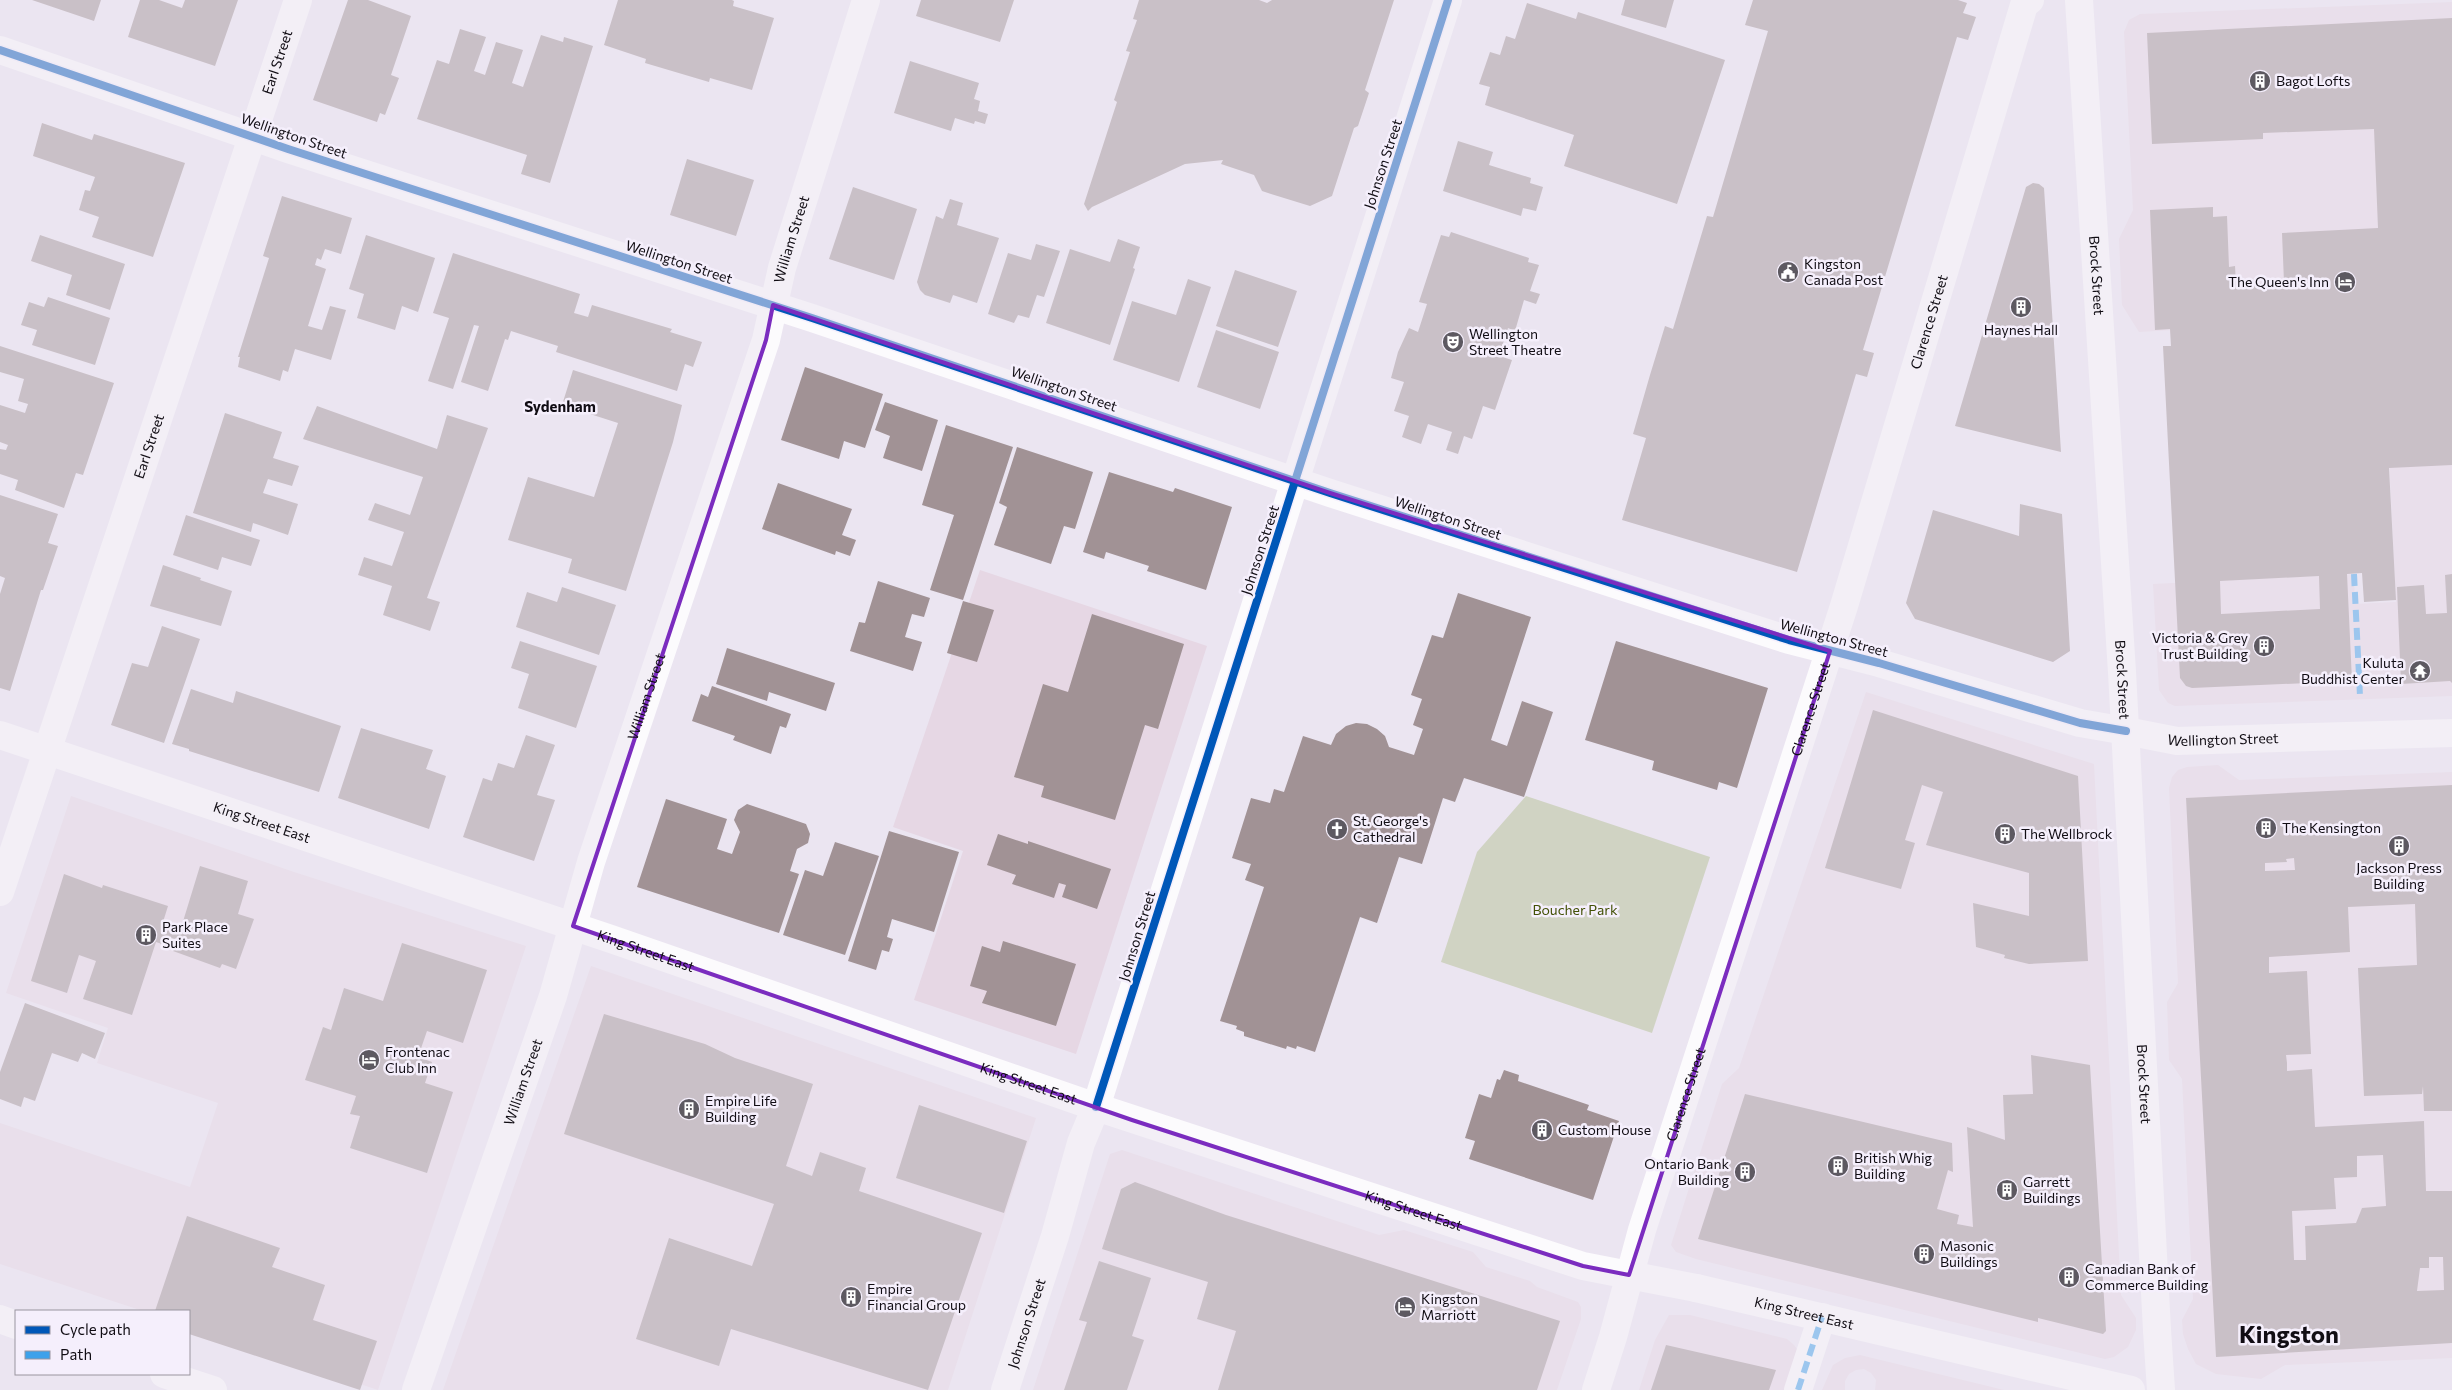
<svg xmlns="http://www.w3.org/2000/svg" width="2452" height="1390" font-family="Commissioner,sans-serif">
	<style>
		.commercial { fill: #e6d7e4 }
		.green { fill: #d0d3c3 }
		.building { fill: #a19295; fill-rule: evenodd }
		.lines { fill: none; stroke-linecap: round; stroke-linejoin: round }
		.minor { stroke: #fcfbfd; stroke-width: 28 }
		.tertiary { stroke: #fcfbfd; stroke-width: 28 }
		.secondary { stroke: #fcfbfd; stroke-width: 28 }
		.primary { stroke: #fcfbfd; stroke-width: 28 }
		.quiet { stroke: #3da1ea; stroke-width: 6; stroke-dasharray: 12 6; stroke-linecap: butt }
		.cycleway-casing { stroke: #f5effc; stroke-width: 11 }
		.cycleway { stroke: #0057b8; stroke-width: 8 }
		.marked { fill: none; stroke: #7b2cbf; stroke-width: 4; stroke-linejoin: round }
		.labels { text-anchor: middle; stroke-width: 5; stroke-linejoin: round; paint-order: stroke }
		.street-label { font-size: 14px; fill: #110d14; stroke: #f5effc }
		.poi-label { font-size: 14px; fill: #110d14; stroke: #f5effc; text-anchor: start }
		.park-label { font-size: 14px; fill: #435106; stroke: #f5effc }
		.neighbourhood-label { font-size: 15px; font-weight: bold; fill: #110d14; stroke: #f5effc }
		.town-label { font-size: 24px; font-weight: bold; fill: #110d14; stroke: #f5effc }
	</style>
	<rect width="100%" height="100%" fill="#ebe5f1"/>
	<path class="commercial" d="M2452,2V696L2175,706L2168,703L2159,690L2153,584L2354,574L2355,604L2396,602L2382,318L2139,332L2122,305L2119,239L2133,210L2124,32L2129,20L2140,14Z
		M980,570L1207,646L1076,1054L914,1000L963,851L893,827Z
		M1866,692L2094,764L2121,1295L2136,1318V1330L2128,1347L2114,1357L2105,1359L1696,1259L1676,1252L1671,1245L1722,1084L1739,1068Z
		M2218,765L2239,780L2452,772V1358L2285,1365L2261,1379L2216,1374L2196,1364L2188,1349L2183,1334L2182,1320L2193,1299L2182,1079L2169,1060L2167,1002L2178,983L2169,788L2172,777L2178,770L2187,767Z
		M71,796L294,872L526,946L378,1390L189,1327V1311H143L0,1264V1123L190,1187L218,1103L97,1063L108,1028L6,993Z
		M591,966L1036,1118L948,1390H443Z
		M1122,1150L1379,1235L1404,1230L1473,1252L1486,1267L1530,1281L1537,1287L1578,1302L1581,1307V1319L1557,1390H1033L1110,1154Z
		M1669,1315H1690L1787,1339L1794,1345L1799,1352L1796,1390H1639L1655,1340Z
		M1860,1355L2004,1390H1875L1876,1380L1871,1373L1864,1369L1856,1370L1849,1374L1845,1381V1390H1822L1833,1365L1845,1358Z"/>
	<path class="green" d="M1526,796L1710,857L1652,1033L1441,962L1477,852Z"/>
	<path class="building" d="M32,0H101L94,21Z
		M140,0H159L182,8L185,0H238L215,66L128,37Z
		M348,0H368L411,16L391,75L399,78L385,115L380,113L377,122L313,100Z
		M618,0H732L734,1L733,6L774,18L752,90L710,78L709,82L645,63L646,59L604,45Z
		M921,0H1014L1000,42L916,16Z
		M1139,0H1259L1267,3L1272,0H1394L1365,90L1369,93L1358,126L1354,128L1332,196L1310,206L1271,194L1262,191L1254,175L1221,164L1223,160L1185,164L1092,207L1088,211L1084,204L1117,102L1114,100L1130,52L1126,51L1137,20L1133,19Z
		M1625,0H1674L1666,28L1621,15Z
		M1753,0H1958L1967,3L1963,13L1976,17L1968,40L1957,37L1863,350L1874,353L1867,377L1856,374L1797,572L1622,520L1646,438L1633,434L1650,375L1665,326L1673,329L1707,216L1713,217L1768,31L1745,25Z
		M1527,3L1576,19L1578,12L1725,60L1677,204L1564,166L1574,135L1485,105L1490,87L1479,84L1490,52L1500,55L1506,36L1515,39Z
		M2452,18V465L2389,468L2396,600L2364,602L2362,573L2347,574L2352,681L2192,688L2186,686L2180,678L2163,346H2171L2170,329L2155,330L2150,210L2213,207V217L2227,216L2229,267L2235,266L2236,284L2284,282L2282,233L2378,228L2374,129L2263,133V139L2152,144L2147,33ZM2319,576L2320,609L2221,614L2220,581Z
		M460,29L486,37L474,71L485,75L496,42L523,50L512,83L523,87L541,35L563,42L564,37L593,46L550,183L521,174L527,155L417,119L437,60L449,64Z
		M910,61L979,83L974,99L980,101L978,111L988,114L985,124L975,121L974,124L955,118L951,131L894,113Z
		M42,123L92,140L94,134L185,163L153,257L92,237L99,217L79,210L85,190L90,191L95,177L33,156Z
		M1458,141L1493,152L1489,165L1531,178L1530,183L1543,187L1536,211L1523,208L1521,216L1443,191Z
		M687,159L754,180L736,236L670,215Z
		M2033,183L2039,184L2044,188L2061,452L1955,426L2026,187Z
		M853,187L917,209L894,280L829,259Z
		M282,196L352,218L341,254L325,249L321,260L317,258L315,265L326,269L308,326L322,330L330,306L346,310L331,360L295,349L288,372L283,370L280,381L238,367L240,357H238L269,258L263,256Z
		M950,199L963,203L957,225L999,238L977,303L953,295L950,303L925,295L920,290L917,282L936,216L943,219Z
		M1451,232L1529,258L1528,262L1539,265L1530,291L1540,294L1536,304L1524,300L1515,331L1508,328L1499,356L1512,360L1495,410L1483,406L1472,439L1464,436L1458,454L1446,450L1452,432L1428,424L1421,444L1402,437L1409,416L1394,411L1404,382L1391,378L1398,352L1409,328L1418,332L1427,304L1419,302L1441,235L1449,237Z
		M40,235L125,264L110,310L66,295L72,275L31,261Z
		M366,235L435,258L418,312L402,306L395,330L357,318L364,294L349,289Z
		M1118,239L1140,247L1133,268L1135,269L1110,345L1046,323L1070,249L1110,262Z
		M1036,244L1060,251L1044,297L1037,295L1029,318L1018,315L1014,323L988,314L1008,253L1031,260Z
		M453,253L580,294L574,313L588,317L592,305L672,329L670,332L702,342L693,367L685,364L677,391L556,352L558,346L511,331L508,340L505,339L488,391L461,382L479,326L474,325L453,389L428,381L449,318L433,313Z
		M1235,270L1297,291L1278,347L1216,326Z
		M1188,279L1211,287L1179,382L1113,360L1132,301L1176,315Z
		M48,297L110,318L95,365L32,345L37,330L21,325L29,302L44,307Z
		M1216,330L1279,352L1260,409L1197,387Z
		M0,346L114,383L83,475L76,473L64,508L15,490L18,480L0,474V449L6,450L8,445L0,442V405L25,413L28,404L18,401L24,379L0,372Z
		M805,367L883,394L865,448L844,441L839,459L781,440Z
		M573,370L682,405L673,442L626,591L568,573L572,559L508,540L528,477L594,497L618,423L562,405Z
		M885,402L938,420L922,471L883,458L890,436L875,430Z
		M317,406L437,449L447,415L488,428L427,598L440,602L430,631L383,615L392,586L358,575L364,557L392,566L404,532L368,520L375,503L410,515L423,477L303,439Z
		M225,413L282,432L273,458L299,466L292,486L268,479L263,493L298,504L288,535L253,523L251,532L193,513Z
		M946,425L1013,447L963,600L930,590L954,515L922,505Z
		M1017,447L1093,472L1075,529L1064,526L1051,564L994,545L1007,507L999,503Z
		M1109,472L1173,492L1175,488L1232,507L1206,590L1147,571L1149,566L1106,552L1104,559L1083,552Z
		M778,483L852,509L842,535L856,540L850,556L836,551L835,555L762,529Z
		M0,495L58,514L48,543L58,546L43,590H41L10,691L0,688V594L5,578L0,576Z
		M2020,504L2062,514L2070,651L2053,662L1915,619L1906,603L1933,510L2019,536Z
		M186,515L260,540L251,566L222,557L218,570L173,555Z
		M163,565L201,578L200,580L232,591L221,626L150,606Z
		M2452,574V683L2450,681L2401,684L2397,587L2424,585L2426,614L2447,613L2445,575Z
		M878,581L930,598L924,617L912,614L905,637L922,642L913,671L850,651L859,622L865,623Z
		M562,587L616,605L599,655L516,627L527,592L557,602Z
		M1458,593L1531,617L1491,740L1507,746L1522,701L1553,712L1524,797L1464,778L1455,802L1443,798L1422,864L1399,857L1377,923L1360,917L1315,1052L1297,1046L1296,1049L1287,1046L1286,1049L1244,1036V1032L1236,1029L1237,1026L1220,1021L1264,887L1245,880L1251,864L1232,858L1251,798L1270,803L1274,789L1284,792L1303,736L1331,745L1336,734L1346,726L1356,723L1367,724L1377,729L1385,736L1389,747L1414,755L1423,729L1413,725L1422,699L1411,695L1432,635L1443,638Z
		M963,601L994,610L977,662L947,653Z
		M1092,614L1184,644L1158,729L1145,725L1115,820L1041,797L1044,786L1014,777L1043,684L1068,692Z
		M162,626L200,639L164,743L111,725L132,663L148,667Z
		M520,641L597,666L576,728L518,708L529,674L511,668Z
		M1616,641L1768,688L1737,788L1719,782L1717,790L1652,770L1654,761L1585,740Z
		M727,648L835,683L826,711L769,692L767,701L716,684Z
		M712,686L791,714L786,728L780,726L771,754L733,740L735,736L692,721L701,694L708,697Z
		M191,689L233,703L236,691L341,726L319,792L189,751V749L172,744Z
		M1873,710L2078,776L2088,961L2029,964L2004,958L2005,955L1976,947L1973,903L2029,916V873L1926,845L1943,792L1922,785L1905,840L1915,843L1901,889L1825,868Z
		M361,728L433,750L426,769L446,776L429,829L338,798Z
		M526,735L555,745L537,795L555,800L534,861L463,837L483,778L492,781L498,763L514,768Z
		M2452,785V1111H2424L2423,1086L2422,1094L2364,1096L2358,968L2417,965L2415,904L2348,907L2350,952L2269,957V973L2307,971L2311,1054L2286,1055L2287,1063V1071L2312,1069L2315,1127L2424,1121L2426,1191H2452V1343L2216,1357L2186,798ZM2294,858L2295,870L2265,871V863L2287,862L2286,859ZM2383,1155L2386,1206L2362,1208L2356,1223L2305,1226L2306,1260H2294L2292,1211L2336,1209L2334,1178L2357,1177V1156ZM2429,1257H2443L2444,1290L2417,1291L2420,1268H2429Z
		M666,799L727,819L717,849L732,854L740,832L734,820L738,810L747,804L806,824L810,834L808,843L797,849L790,871L799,874L779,933L637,887Z
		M889,831L959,852L934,932L892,919L887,937L893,939L889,952L882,950L876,970L848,961Z
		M998,834L1028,844V841L1111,869L1097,909L1062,897L1066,885L1059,883L1054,898L1012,884L1016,875L987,865Z
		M835,842L879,856L845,955L783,935L805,870L823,876Z
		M200,866L248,881L238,914L254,919L236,969L222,964L220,968L173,951L174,948L156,942L132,1015L83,999L96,961L79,955L67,993L31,981L64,874L102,888L103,885L168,906L163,922L181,928Z
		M1003,941L1076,964L1056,1026L982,1003L987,991L970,986L982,946L1000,952Z
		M402,943L487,970L463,1043L427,1031L418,1057L432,1062L425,1083L453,1092L427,1173L350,1148L360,1116L350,1114L356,1096L305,1080L323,1027L331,1030L344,988L383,1001Z
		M25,1003L105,1033L95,1059L82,1053L78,1062L52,1053L35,1101L24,1097L21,1107L0,1099V1072Z
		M604,1014L705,1044L735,1058L813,1084L786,1166L812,1176L820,1152L866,1168L859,1191L982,1233L928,1390L731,1329L719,1366L636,1339L669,1238L752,1266L774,1204L564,1134Z
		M2031,1055L2090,1065L2106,1331L2103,1334L2038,1318V1322L1698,1239L1745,1094L1952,1143L1953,1172L1948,1170L1937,1209L1959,1215L1957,1224L1973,1227L1967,1127L2005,1140L2003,1095L2033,1094Z
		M1504,1070L1519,1075L1518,1081L1589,1105L1587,1110L1619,1121L1593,1200L1469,1159L1475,1141L1465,1138L1479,1094L1491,1098L1497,1079L1500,1080Z
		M919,1105L1027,1141L1004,1213L896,1178Z
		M1135,1182L1226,1215L1560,1321L1537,1390H1218L1236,1331L1197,1319L1208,1282L1102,1249L1121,1189Z
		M187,1216L280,1248L272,1267L325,1285L313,1320L377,1341L360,1390L189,1334V1311H155Z
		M1099,1261L1151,1278L1132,1336L1144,1340L1127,1390H1064L1087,1322L1079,1320Z
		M1666,1345L1776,1370L1769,1390H1651Z"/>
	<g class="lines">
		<g class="minor">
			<path d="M0,50L288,149L812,318L1330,493L1789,640L1879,663L2080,723L2126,731"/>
			<path id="s1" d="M0,892L298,0"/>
			<path id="s2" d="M416,1390L553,996L591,862L766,340L782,268L866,0"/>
			<path id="s3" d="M1596,1390L1613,1337L1642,1230L1844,606L2024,5L2030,0"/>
			<path d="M1798,1390L1822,1317"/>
		</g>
		<g class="tertiary">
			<path id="s4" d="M0,735L611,939L1096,1107"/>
			<path d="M1629,1275L1696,1288"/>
		</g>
		<g class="secondary">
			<path id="s5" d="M2126,731L2177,741L2452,733"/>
			<path id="s6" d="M1096,1107L1583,1266L1629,1275"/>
			<path id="s7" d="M1696,1288L2131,1390"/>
			<path d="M0,1319L16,1325"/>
			<path d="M2157,1330L2161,1390"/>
			<path d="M164,1374L213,1390"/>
		</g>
		<g class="primary">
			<path id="s8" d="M2079,0L2122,672L2157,1330"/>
			<path id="s9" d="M1005,1390L1055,1236L1081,1143L1096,1107L1448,0"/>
		</g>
		<path class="quiet" d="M2354,574L2360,696
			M1798,1390L1822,1317"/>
		<g class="cycleway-casing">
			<path id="cycleway" d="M0,50L288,149L812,318L1330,493L1789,640L1879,663L2080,723L2126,731
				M1096,1107L1448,0"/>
		</g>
		<use href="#cycleway" class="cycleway"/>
	</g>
	<path d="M0 0H2452V1390H0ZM773,305L1330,493L1830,651L1629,1275L1583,1266L1132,1120L573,926L766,340Z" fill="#ebe5f1" fill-opacity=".55" fill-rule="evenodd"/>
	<path class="marked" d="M773,305L1330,493L1830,651L1629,1275L1583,1266L1132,1120L573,926L766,340Z"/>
	<defs>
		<g id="building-disc" transform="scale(1.125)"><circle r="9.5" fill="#5d5961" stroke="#f5effc"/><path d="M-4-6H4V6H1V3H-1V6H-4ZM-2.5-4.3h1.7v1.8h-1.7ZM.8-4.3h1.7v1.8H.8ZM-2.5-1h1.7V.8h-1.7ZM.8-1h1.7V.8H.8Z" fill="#fff"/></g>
		<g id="civic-disc" transform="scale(1.125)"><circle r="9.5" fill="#5d5961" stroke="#f5effc"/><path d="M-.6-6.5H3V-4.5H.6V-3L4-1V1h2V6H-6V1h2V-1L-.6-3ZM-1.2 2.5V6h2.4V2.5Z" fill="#fff"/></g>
		<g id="hotel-disc" transform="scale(1.125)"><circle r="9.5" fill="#5d5961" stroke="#f5effc"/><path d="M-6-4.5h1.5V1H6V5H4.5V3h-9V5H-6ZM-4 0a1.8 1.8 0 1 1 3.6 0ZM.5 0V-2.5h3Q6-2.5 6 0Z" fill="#fff"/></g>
		<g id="theatre-disc" transform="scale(1.125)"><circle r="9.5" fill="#5d5961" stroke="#f5effc"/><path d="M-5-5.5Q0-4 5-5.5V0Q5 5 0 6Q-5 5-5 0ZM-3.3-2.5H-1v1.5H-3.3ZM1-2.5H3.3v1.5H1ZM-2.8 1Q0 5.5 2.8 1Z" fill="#fff"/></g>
		<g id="temple-disc" transform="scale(1.125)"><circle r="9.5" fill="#5d5961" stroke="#f5effc"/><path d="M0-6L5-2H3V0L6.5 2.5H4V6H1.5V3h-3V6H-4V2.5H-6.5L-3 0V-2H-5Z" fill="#fff"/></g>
		<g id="church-disc" transform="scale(1.125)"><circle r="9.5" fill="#5d5961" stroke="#f5effc"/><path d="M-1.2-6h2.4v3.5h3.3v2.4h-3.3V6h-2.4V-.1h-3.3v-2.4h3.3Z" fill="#fff"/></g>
	</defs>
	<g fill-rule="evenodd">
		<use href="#building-disc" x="2260" y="81"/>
		<use href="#civic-disc" x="1788" y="272"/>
		<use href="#hotel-disc" x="2345" y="282"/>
		<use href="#building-disc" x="2021" y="307"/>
		<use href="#theatre-disc" x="1453" y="342"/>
		<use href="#building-disc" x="2264" y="646"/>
		<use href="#temple-disc" x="2420" y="671"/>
		<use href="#building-disc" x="2266" y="828"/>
		<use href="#church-disc" x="1337" y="829"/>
		<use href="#building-disc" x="2005" y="834"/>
		<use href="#building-disc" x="2399" y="846"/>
		<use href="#building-disc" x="146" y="935"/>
		<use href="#hotel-disc" x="369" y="1060"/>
		<use href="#building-disc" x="689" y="1109"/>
		<use href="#building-disc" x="1542" y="1130"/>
		<use href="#building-disc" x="1838" y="1166"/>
		<use href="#building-disc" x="1745" y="1172"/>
		<use href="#building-disc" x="2007" y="1190"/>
		<use href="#building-disc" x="1924" y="1254"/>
		<use href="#building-disc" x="2069" y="1277"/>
		<use href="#building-disc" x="851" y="1297"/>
		<use href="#hotel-disc" x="1405" y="1307"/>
	</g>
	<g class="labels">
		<g class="street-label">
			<text dy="5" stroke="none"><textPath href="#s1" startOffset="875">Earl Street</textPath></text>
			<text transform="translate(294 136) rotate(19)" y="5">Wellington Street</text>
			<text transform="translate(1383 164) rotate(-72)" y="5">Johnson Street</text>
			<text dy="5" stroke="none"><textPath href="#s2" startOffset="1211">William Street</textPath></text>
			<text transform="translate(679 262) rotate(18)" y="5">Wellington Street</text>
			<text dy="5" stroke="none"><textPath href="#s8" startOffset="276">Brock Street</textPath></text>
			<text dy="5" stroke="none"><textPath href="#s3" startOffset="1119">Clarence Street</textPath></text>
			<text transform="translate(1064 389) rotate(19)" y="5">Wellington Street</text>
			<text dy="5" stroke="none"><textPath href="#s1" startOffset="470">Earl Street</textPath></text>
			<text transform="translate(1448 518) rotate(18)" y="5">Wellington Street</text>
			<text transform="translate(1260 550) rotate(-72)" y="5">Johnson Street</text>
			<text transform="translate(1834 638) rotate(15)" y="5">Wellington Street</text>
			<text dy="5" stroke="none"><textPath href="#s8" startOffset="681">Brock Street</textPath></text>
			<text dy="5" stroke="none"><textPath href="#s2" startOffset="731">William Street</textPath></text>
			<text dy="5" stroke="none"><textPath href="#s3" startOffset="714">Clarence Street</textPath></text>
			<text dy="5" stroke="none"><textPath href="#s5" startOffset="98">Wellington Street</textPath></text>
			<text dy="5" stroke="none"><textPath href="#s4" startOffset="276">King Street East</textPath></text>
			<text transform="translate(1137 936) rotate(-73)" y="5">Johnson Street</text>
			<text dy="5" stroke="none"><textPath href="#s4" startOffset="681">King Street East</textPath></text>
			<text dy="5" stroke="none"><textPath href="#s2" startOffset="326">William Street</textPath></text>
			<text dy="5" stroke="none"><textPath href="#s4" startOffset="1086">King Street East</textPath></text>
			<text dy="5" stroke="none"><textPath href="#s8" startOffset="1086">Brock Street</textPath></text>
			<text dy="5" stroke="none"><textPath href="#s3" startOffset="309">Clarence Street</textPath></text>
			<text dy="5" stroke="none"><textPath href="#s6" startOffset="334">King Street East</textPath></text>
			<text dy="5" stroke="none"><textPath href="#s7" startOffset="111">King Street East</textPath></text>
			<text dy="5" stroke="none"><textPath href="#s9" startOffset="70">Johnson Street</textPath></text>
		</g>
		<g class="poi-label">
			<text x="2276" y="86">Bagot Lofts</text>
			<text x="1804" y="269">Kingston<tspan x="1804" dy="16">Canada Post</tspan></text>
			<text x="2329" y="287" text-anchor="end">The Queen's Inn</text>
			<text x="2021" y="335" text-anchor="middle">Haynes Hall</text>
			<text x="1469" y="339">Wellington<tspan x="1469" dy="16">Street Theatre</tspan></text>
			<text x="2248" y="643" text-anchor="end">Victoria &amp; Grey<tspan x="2248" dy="16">Trust Building</tspan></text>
			<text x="2404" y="668" text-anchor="end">Kuluta<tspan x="2404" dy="16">Buddhist Center</tspan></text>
			<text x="1353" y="826">St. George's<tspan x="1353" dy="16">Cathedral</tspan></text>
			<text x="2282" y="833">The Kensington</text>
			<text x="2021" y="839">The Wellbrock</text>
			<text x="2399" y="873" text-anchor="middle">Jackson Press<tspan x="2399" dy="16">Building</tspan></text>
			<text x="162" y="932">Park Place<tspan x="162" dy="16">Suites</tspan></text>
			<text x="385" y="1057">Frontenac<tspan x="385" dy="16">Club Inn</tspan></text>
			<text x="705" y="1106">Empire Life<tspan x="705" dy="16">Building</tspan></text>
			<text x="1558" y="1135">Custom House</text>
			<text x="1854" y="1163">British Whig<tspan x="1854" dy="16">Building</tspan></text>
			<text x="1729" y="1169" text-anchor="end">Ontario Bank<tspan x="1729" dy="16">Building</tspan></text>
			<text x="2023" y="1187">Garrett<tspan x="2023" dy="16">Buildings</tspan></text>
			<text x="1940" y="1251">Masonic<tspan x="1940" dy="16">Buildings</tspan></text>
			<text x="2085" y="1274">Canadian Bank of<tspan x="2085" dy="16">Commerce Building</tspan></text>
			<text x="867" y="1294">Empire<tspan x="867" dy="16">Financial Group</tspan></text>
			<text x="1421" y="1304">Kingston<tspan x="1421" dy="16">Marriott</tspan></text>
		</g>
		<g class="park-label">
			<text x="1575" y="915">Boucher Park</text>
		</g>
		<g class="neighbourhood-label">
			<text x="560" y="412">Sydenham</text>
		</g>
		<g class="town-label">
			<text x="2289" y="1343">Kingston</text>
		</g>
	</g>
	<rect x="15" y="1310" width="175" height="65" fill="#f5effc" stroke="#9a959f"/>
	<rect x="25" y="1326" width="25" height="8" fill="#0057b8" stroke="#9a959f"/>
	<text x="60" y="1335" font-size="15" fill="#110d14">Cycle path</text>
	<rect x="25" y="1351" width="25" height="8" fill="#3da1ea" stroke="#9a959f"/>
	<text x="60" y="1360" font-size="15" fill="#110d14">Path</text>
</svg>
